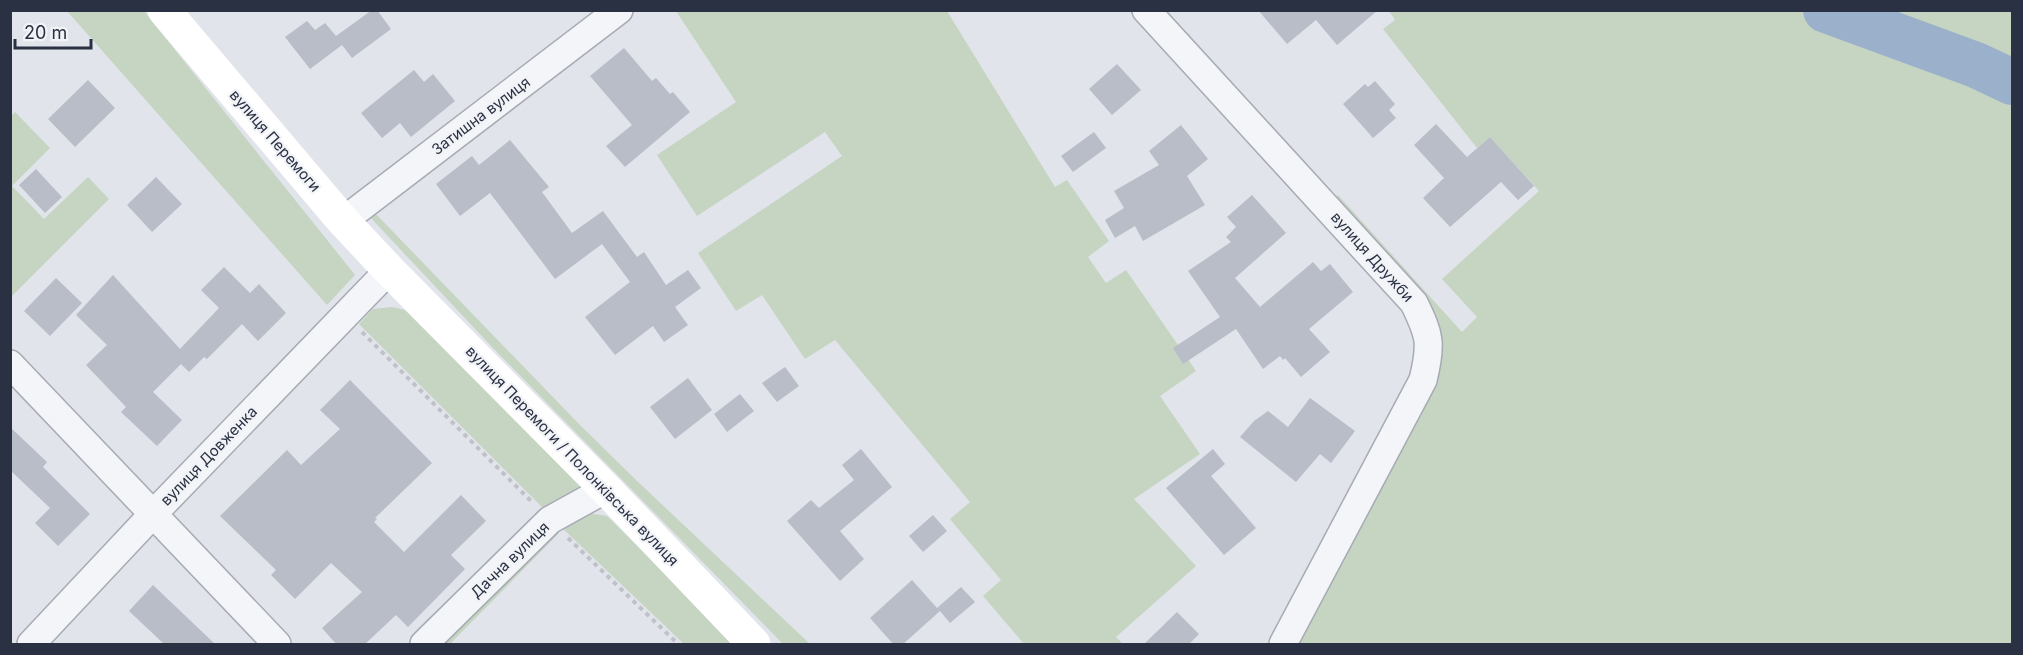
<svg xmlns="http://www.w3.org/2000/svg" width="2023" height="655" font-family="Inter,sans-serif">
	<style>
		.green { fill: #c6d4c2 }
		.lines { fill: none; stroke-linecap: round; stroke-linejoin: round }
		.river { stroke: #9bb0cb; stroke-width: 46 }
		.building { fill: #b8bdc7 }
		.minor-casing { stroke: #a6abb4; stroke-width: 30 }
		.path { stroke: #bfc2c9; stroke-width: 4; stroke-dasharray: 4.5 4.5; stroke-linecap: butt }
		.minor { stroke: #f4f5f8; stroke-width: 27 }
		.secondary { stroke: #fff; stroke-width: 33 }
		.labels { text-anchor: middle; stroke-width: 4.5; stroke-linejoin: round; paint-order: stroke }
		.street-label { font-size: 15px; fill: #293142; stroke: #f1f3f7 }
	</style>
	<rect width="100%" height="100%" fill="#e1e4ea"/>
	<path class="green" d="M67,11H144L355,275L327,305Z
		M676,11H947L1055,187L1067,180L1109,241L1088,257L1106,283L1126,270L1196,371L1160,396L1200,454L1134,499L1196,566L1116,637L1123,644H1024L983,596L1001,580L950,519L970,502L835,340L805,359L762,295L736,311L698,253L842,156L825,132L697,216L657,155L736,102Z
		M1389,11H2012V644H1293L1440,366L1438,338L1333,201L1338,195L1462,332L1477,317L1442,279L1539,191L1490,137L1477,148L1383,29L1395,20Z
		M15,112L50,148L12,186L44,219L88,177L109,199L11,297L10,117Z
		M372,210L578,423L636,480L810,644H783L493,348L370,217Z
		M392,307L405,310L582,487L547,512L359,324L373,309Z
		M581,512L607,516L737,644H684L559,525Z
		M553,528L558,534L450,644H439Z"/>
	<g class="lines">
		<path class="river" d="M1826,10L1976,65L2012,82"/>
	</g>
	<path class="building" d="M372,10H377L391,29L352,58L342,45L310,69L285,37L307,21L315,30L325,23L336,36Z
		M1258,10H1378L1337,45L1316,20L1287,44Z
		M624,48L652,81L656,78L670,94L673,92L690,112L625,167L606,146L632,125L590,76Z
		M1117,64L1141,90L1112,115L1089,89Z
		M414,70L424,82L433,74L455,101L411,137L400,123L382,138L361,113Z
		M88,80L115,108L75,147L48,119Z
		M1375,81L1395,104L1389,110L1396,118L1373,138L1343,104L1365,84L1368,87Z
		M1436,124L1467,157L1490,137L1534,186L1518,200L1501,182L1450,227L1423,198L1444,178L1414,145Z
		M1181,125L1208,159L1187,176L1205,205L1143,241L1135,226L1115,238L1105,220L1124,208L1114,191L1159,165L1149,151Z
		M1094,132L1106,148L1073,172L1061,156Z
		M510,140L549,187L542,192L572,233L603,211L637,257L644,252L666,285L688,270L701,288L675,307L688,325L664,342L653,326L615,355L585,317L630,282L602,244L555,279L490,193L460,216L436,184L472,156L479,165Z
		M36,169L62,197L45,213L19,185Z
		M156,177L182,204L152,232L127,205Z
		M1252,195L1286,233L1235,278L1260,307L1313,262L1321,271L1330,264L1353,292L1309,329L1330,352L1301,377L1285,358L1283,360L1280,356L1263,369L1236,329L1183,364L1173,348L1220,317L1188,271L1231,242L1226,237L1236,227L1227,217Z
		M224,267L250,293L259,284L286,313L258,341L242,324L207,359L204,357L189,372L181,364L153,392L182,420L157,446L121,412L126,407L86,365L107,345L76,315L113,275L180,349L219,308L201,290Z
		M56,278L82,303L50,336L24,311Z
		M785,367L799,386L777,402L762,383Z
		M688,378L712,410L675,439L650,407Z
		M350,380L432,463L375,518L377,519L374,522L404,552L461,495L486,521L451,555L465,569L408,627L396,615L364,645H337L322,628L362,592L331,563L295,599L271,575L276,570L220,516L287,450L301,465L340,429L320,410Z
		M740,394L754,411L727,432L714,414Z
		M1310,398L1355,431L1331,463L1320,454L1296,482L1240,437L1254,421L1268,411L1288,427Z
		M10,427L47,462L43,467L90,514L58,546L35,523L50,508L10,470Z
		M861,449L892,487L840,531L864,559L840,581L787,521L811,500L819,508L854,480L842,465Z
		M1213,449L1225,464L1211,476L1256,528L1224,555L1166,488Z
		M933,515L947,531L923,552L909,536Z
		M912,580L937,608L961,587L975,602L950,623L940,611L902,645H894L870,618Z
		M153,585L216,645H165L129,611Z
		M1177,612L1199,634L1188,645H1143Z"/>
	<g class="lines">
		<g class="minor-casing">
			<path id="minor" d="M1146,10L1414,303C1430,336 1432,343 1423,380L1283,644
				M343,221L619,10
				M10,364L277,644
				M31,644L154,513L389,270
				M424,644L550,520L606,489"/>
		</g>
		<path class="path" d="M362,332L533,503
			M568,538L678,644"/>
		<use href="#minor" class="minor"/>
		<path class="secondary" d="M164,10L343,221L389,270L606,489L754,644"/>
	</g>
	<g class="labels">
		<g class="street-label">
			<text transform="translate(481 116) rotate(-37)" y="5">Затишна вулиця</text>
			<text transform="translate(275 141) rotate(49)" y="5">вулиця Перемоги</text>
			<text transform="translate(1372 257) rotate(48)" y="5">вулиця Дружби</text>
			<text transform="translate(209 456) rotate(-46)" y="5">вулиця Довженка</text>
			<text transform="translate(572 456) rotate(46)" y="5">вулиця Перемоги / Полонківська вулиця</text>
			<text transform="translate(510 560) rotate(-44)" y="5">Дачна вулиця</text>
		</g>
	</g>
	<rect width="2023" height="655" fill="none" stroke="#293142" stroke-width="24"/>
	<path d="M15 39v9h76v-9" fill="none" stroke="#293142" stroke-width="3"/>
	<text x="24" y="39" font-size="18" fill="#293142" stroke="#f1f3f7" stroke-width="4.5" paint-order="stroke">20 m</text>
</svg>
